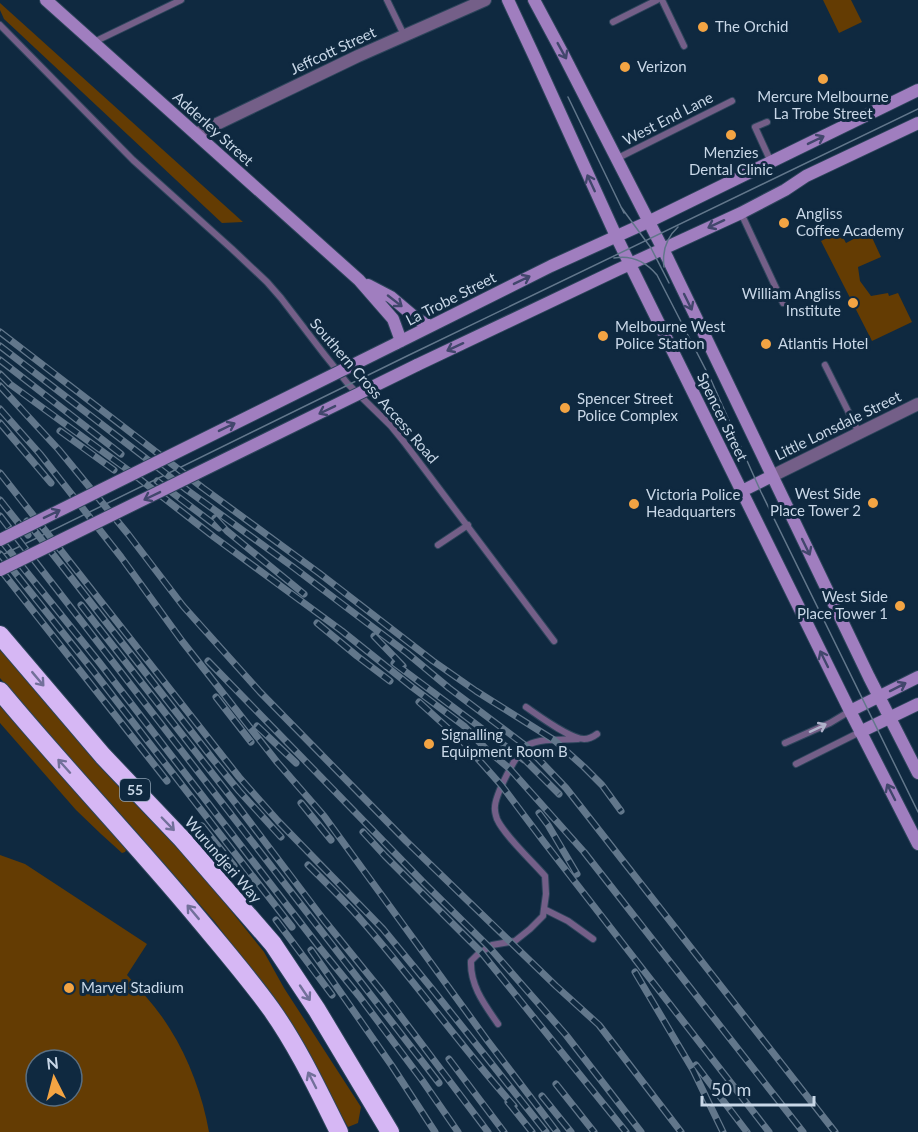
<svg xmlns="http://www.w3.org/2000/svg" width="918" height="1132" font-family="Lato,sans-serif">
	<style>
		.green { fill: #643c03; fill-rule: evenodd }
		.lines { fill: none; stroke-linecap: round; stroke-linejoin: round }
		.lane-casing { stroke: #2d455b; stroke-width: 8 }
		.street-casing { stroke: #2d455b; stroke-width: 14 }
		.secondary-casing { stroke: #2d455b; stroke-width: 14 }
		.highway-casing { stroke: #2d455b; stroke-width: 20 }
		.lane { stroke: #745f88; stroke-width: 6 }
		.street { stroke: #745f88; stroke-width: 12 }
		.secondary { stroke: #a07ebf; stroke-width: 12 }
		.highway { stroke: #d6b7f4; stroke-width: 18 }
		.tram { stroke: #62778b; stroke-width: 1.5 }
		.rail-casing { stroke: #62778b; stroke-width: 7 }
		.rail { stroke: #0f2940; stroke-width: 4.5; stroke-dasharray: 14; stroke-linecap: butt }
		.secondary-bridge-casing { stroke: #2d455b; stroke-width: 14; stroke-linecap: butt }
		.secondary-bridge { stroke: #a07ebf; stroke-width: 12 }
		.oneway { stroke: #42476c }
		.oneway2 { stroke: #72709a }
		.oneway3 { stroke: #afb3ca }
		.poi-dot { fill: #f3a443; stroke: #0f2940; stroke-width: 2 }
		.labels { text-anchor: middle; stroke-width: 6; stroke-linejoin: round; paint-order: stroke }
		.shield { fill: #0f2940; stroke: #90a3b5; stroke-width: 1.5 }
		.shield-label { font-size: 14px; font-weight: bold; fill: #c8d7e7 }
		.poi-label { font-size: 15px; fill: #c8d7e7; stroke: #0f2940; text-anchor: start }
		.street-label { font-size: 15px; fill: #c8d7e7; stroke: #0f2940 }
	</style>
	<rect width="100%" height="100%" fill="#0f2940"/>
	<path class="green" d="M823,0H851L862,22L839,33Z
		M0,3L243,222L222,223L4,19L0,10Z
		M869,231L881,257L858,267L860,281L871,296L888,293L889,296L898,293L912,322L872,341L821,241L840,232L846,243Z
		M0,648L101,768L200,872L264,952L284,988L361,1107L358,1123L348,1127L283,1014L215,922L133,828L40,725L0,678Z
		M0,706L122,842L126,850L125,852L122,853L101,834L76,810L0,723Z
		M0,855L25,864L147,944L127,975C142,992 158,1009 170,1029C189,1059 203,1097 209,1132H0ZM36,1060H72V1096H36Z"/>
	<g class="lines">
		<g class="lane-casing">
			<path id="lane" d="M387,0L404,35
				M662,0L684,46
				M613,22L657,0
				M0,25L133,160L232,249L267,282L281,298L324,354L348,384L391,426L404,442L554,641
				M94,42L181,0
				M767,122L755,127L771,162
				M616,159L732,101
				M741,213L783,303
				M825,365L859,433
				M438,545L468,525
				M526,707C539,716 570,739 584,739C590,739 593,737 597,734
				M785,743L830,723L850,711
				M796,764L860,732
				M544,909L568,921L593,939
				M498,1024C485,1005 470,986 471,961L477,955L492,945L515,941L530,929L543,916L546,894L545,876C532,861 504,835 497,819C496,816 495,813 495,810C493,798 517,751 528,745C541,738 563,740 578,739"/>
		</g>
		<g class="street-casing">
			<path id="street" d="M196,134L358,56L485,0
				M772,476L918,404"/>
		</g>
		<g class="secondary-casing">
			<path id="secondary" d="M46,0L359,280L393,319L401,341
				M508,0L536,60L616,236L850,711L918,844
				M534,0L563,54L668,259L869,677L918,773
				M368,285L391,297L417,319L430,326
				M395,344L551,266L648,222L918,90
				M417,365L617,270L741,213L785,190L806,176L918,123
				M742,491L772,476
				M850,711L918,677
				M860,732L918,704"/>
		</g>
		<g class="highway-casing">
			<path id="highway" d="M0,635L103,756L182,839L273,944L317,1010L390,1132
				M0,691C64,768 133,840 197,917C222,947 248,977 271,1009C298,1047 318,1090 339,1132"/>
		</g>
		<use href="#lane" class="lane"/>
		<use href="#street" class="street"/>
		<use href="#secondary" class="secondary"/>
		<use href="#highway" class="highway"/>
		<path class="tram" d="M568,97L624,213
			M621,207L651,248L669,283
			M614,258C631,255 646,262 657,275L711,380L761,492L918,812
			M664,267C662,251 666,238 678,227
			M0,556L407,356L918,109"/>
		<g class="rail-casing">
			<path id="rail" d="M0,332L203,488L319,573L433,661L476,691L554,740L584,767L602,785L621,811
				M0,346L187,490L293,567L407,653L449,688L526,746L566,788L835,1132
				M0,360L121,454
				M0,374L10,384L128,470L214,537L342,631L412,687L464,726L486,749L510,769L584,852L803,1132
				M0,386L59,450L128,534L183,606L260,692L406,841L556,986L599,1025L681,1132
				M0,409L40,454L121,557L182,641L277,762L324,816L487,1040L557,1132
				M0,423L51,483
				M60,431L114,470
				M0,473L239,777L278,821L383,929L433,990L546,1132
				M157,481L219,528
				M0,500L28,535
				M0,516L439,1083
				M215,518L227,531L304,594
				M27,521L212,758L239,791L281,837
				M0,539L99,662L320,948L359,996L422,1080L458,1132
				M0,554L91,668L292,927
				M0,569L167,781
				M81,605L237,805L324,920L384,994L488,1132
				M317,623L357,656L390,681
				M374,636L403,666
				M208,661L425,884L489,947L566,1035L641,1132
				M394,663L524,760
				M216,697L251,742
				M419,702L462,741L502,786L544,842L769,1132
				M257,726L296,763
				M519,754L559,794
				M301,803L331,840
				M539,813L548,825L577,874
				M202,826L234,866
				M363,832L385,856L481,952L626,1132
				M308,865C326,883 345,901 362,921C415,981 461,1047 514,1106
				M276,920L332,995
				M311,950L392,1066L435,1132
				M635,972L693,1070L723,1132
				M449,1059L504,1132
				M696,1065L747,1132
				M556,1084L594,1132
				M542,1096L571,1132
				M508,1102L532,1132"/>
		</g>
		<use href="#rail" class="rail"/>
		<g class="secondary-bridge-casing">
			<path id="secondary-bridge" d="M0,540L395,344
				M0,570L417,365"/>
		</g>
		<use href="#secondary-bridge" class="secondary-bridge"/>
	</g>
	<defs><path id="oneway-shaft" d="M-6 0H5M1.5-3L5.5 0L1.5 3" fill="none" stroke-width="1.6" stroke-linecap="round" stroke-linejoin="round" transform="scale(1.5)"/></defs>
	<g class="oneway">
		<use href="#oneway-shaft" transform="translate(562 51) rotate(61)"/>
		<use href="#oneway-shaft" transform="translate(816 140) rotate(-26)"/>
		<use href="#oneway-shaft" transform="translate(591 183) rotate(-115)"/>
		<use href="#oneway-shaft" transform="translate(716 224) rotate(155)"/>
		<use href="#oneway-shaft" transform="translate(522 280) rotate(-26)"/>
		<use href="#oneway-shaft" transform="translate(395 301) rotate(38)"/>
		<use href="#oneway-shaft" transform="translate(688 302) rotate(64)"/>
		<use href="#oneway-shaft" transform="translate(455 347) rotate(155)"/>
		<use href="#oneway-shaft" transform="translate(327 410) rotate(154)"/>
		<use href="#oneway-shaft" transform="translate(227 427) rotate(-26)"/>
		<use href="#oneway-shaft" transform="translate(152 496) rotate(154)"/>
		<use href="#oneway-shaft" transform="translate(52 514) rotate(-26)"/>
		<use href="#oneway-shaft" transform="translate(806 547) rotate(64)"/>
		<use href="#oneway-shaft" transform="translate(824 659) rotate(-116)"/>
		<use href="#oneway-shaft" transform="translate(898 687) rotate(-27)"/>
		<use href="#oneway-shaft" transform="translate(891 792) rotate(-117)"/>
	</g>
	<g class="oneway2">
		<use href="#oneway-shaft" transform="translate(38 679) rotate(50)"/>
		<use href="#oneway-shaft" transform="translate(64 766) rotate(-132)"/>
		<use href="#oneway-shaft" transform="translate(168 824) rotate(46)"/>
		<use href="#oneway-shaft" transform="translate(193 912) rotate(-130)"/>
		<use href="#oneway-shaft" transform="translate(305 993) rotate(56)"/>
		<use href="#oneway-shaft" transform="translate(312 1080) rotate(-117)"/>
	</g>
	<use class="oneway3" href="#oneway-shaft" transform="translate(818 728) rotate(-25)"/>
	<g class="poi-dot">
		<circle cx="703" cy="27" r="6"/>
		<circle cx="625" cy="67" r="6"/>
		<circle cx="823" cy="79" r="6"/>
		<circle cx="731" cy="135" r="6"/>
		<circle cx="784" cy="223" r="6"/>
		<circle cx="853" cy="303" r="6"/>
		<circle cx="603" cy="336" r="6"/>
		<circle cx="766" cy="344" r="6"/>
		<circle cx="565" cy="408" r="6"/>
		<circle cx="873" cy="503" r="6"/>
		<circle cx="634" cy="504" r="6"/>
		<circle cx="900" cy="606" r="6"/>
		<circle cx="429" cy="744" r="6"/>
		<circle cx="69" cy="988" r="6"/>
	</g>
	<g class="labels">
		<rect class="shield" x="120" y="779" width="30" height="22" rx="4.5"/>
		<g class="shield-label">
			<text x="135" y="795">55</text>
		</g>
		<g class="poi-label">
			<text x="715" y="32">The Orchid</text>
			<text x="637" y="72">Verizon</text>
			<text x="823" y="102" text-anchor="middle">Mercure Melbourne<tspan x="823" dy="17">La Trobe Street</tspan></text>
			<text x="731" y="158" text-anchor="middle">Menzies<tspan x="731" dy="17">Dental Clinic</tspan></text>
			<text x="796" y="219">Angliss<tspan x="796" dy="17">Coffee Academy</tspan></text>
			<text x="841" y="299" text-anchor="end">William Angliss<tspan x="841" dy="17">Institute</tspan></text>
			<text x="615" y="332">Melbourne West<tspan x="615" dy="17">Police Station</tspan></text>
			<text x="778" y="349">Atlantis Hotel</text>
			<text x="577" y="404">Spencer Street<tspan x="577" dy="17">Police Complex</tspan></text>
			<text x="861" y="499" text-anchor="end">West Side<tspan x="861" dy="17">Place Tower 2</tspan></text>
			<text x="646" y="500">Victoria Police<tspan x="646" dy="17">Headquarters</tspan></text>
			<text x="888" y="602" text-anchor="end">West Side<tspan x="888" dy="17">Place Tower 1</tspan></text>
			<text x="441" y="740">Signalling<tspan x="441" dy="17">Equipment Room B</tspan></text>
			<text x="81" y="993">Marvel Stadium</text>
		</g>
		<g class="street-label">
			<text transform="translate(333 51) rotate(-25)" y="5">Jeffcott Street</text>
			<text transform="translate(668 119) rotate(-27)" y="5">West End Lane</text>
			<text transform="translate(213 129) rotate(42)" y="5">Adderley Street</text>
			<text transform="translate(451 299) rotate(-27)" y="5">La Trobe Street</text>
			<text transform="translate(374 391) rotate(49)" y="5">Southern Cross Access Road</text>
			<text transform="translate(722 417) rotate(64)" y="5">Spencer Street</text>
			<text transform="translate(838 426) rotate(-26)" y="5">Little Lonsdale Street</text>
			<text transform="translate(223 860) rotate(49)" y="5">Wurundjeri Way</text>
		</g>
	</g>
	<g transform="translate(54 1078) rotate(354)"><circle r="28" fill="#0f2940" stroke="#596f83" stroke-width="1.5"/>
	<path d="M0-4.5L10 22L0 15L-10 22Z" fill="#f3a443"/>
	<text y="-9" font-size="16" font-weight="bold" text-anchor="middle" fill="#c8d7e7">N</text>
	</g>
	<path d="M702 1096v9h112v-9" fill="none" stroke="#c8d7e7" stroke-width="3"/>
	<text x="711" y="1096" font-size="18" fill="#c8d7e7" stroke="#0f2940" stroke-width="4.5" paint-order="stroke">50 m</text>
</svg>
